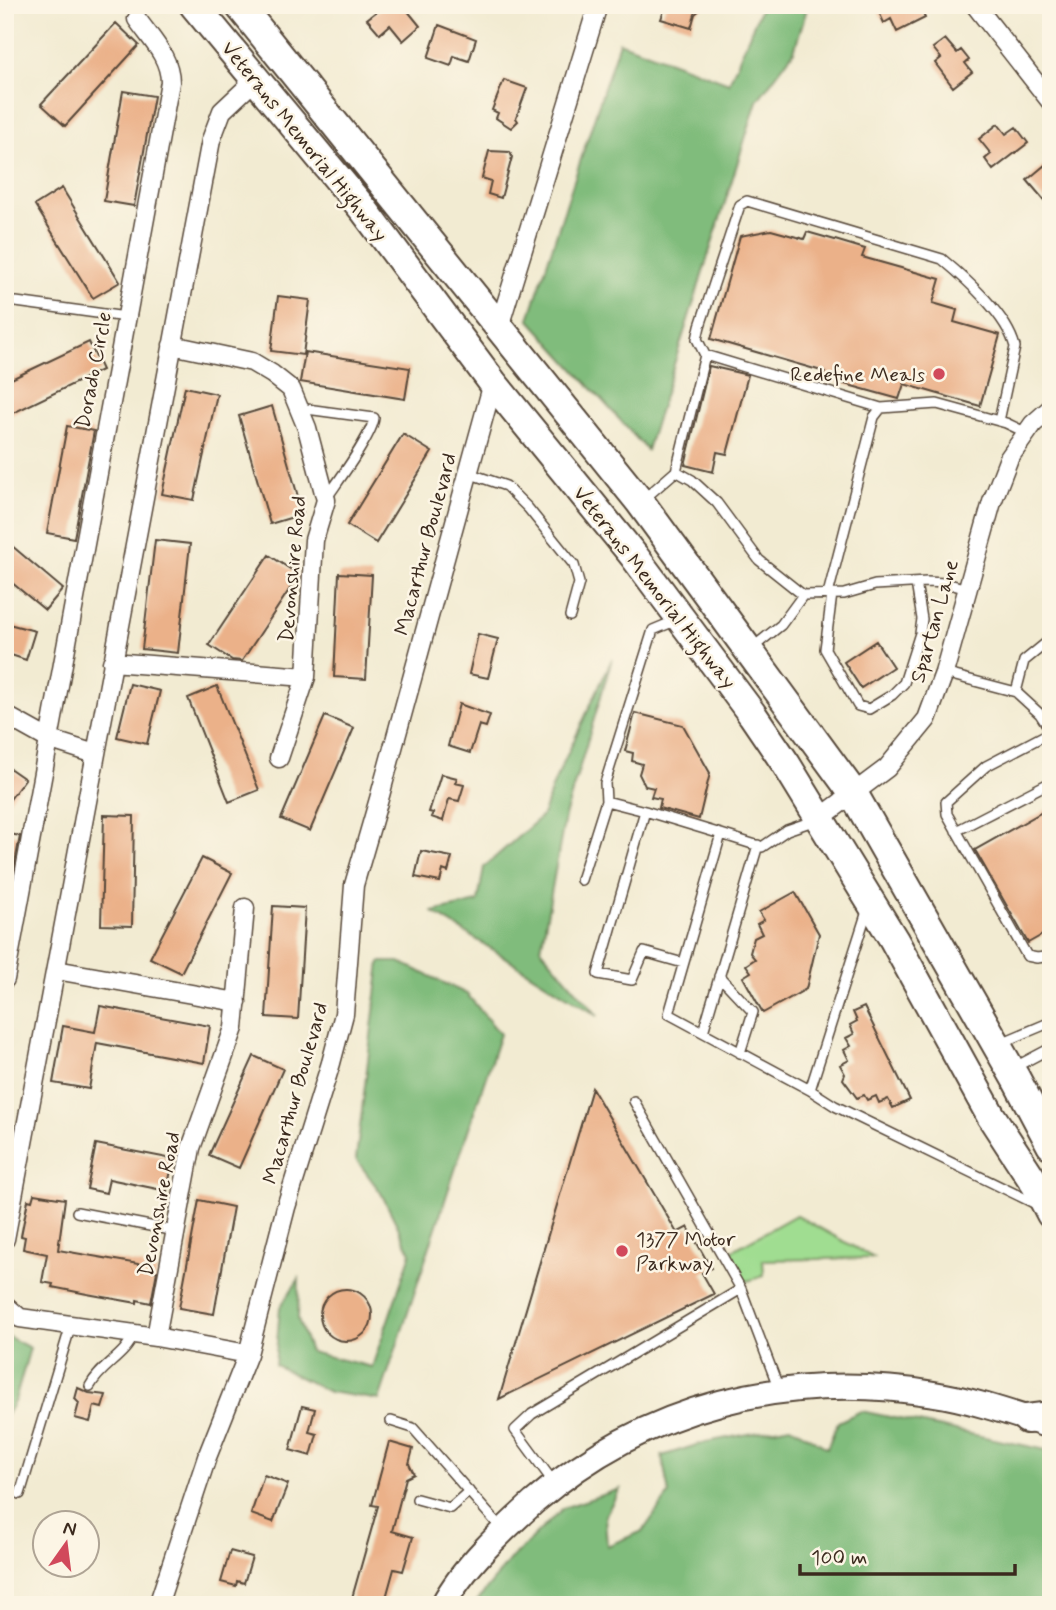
<svg xmlns="http://www.w3.org/2000/svg" width="1056" height="1610" font-family="Mynerve,sans-serif">
	<style>
		.green { fill: #a0dd91; stroke: #6e8458; stroke-width: 2 }
		.forest { fill: #80bc7b; stroke: #5e734c; stroke-width: 2 }
		.building { fill: #ebb189 }
		.lines { fill: none; stroke-linecap: round; stroke-linejoin: round }
		.service-casing { stroke: #564739; stroke-width: 12 }
		.minor-casing { stroke: #564739; stroke-width: 21 }
		.secondary-casing { stroke: #564739; stroke-width: 28 }
		.trunk-casing { stroke: #564739; stroke-width: 32 }
		.service { stroke: #fff; stroke-width: 9 }
		.minor { stroke: #fff; stroke-width: 18 }
		.secondary { stroke: #fff; stroke-width: 24 }
		.trunk { stroke: #fff; stroke-width: 28 }
		.poi-dot { fill: #d1495b; stroke: #fcf5e5; stroke-width: 2.5 }
		.labels { text-anchor: middle; stroke-width: 5; stroke-linejoin: round; paint-order: stroke }
		.street-label { font-size: 21px; fill: #3b2a1e; stroke: #fcf5e5 }
		.poi-label { font-size: 21px; fill: #3b2a1e; stroke: #fcf5e5; text-anchor: end }
	</style>
	<rect width="100%" height="100%" fill="#fcf5e5"/>
	<filter id="ink" filterUnits="userSpaceOnUse"><feTurbulence type="fractalNoise" baseFrequency=".0143" numOctaves="2"/><feDisplacementMap in="SourceGraphic" scale="14" xChannelSelector="R" yChannelSelector="G"/><feConvolveMatrix kernelMatrix="1 2 1 2 8 2 1 2 1" color-interpolation-filters="sRGB"/></filter>
	<filter id="wash" filterUnits="userSpaceOnUse"><feTurbulence type="fractalNoise" baseFrequency=".00686" numOctaves="4" result="noise"/><feDisplacementMap in="SourceGraphic" scale="28" xChannelSelector="R" yChannelSelector="G"/><feGaussianBlur stdDeviation="1.57" result="paint"/><feColorMatrix in="noise" values="0 0 0 0 0 0 0 0 0 0 0 0 0 0 0 0 0 1.4 0 .05"/><feComposite in="paint" operator="in"/></filter>
	<g filter="url(#wash)">
		<rect width="100%" height="100%" fill="#f2ebd2"/>
		<path class="green" d="M796,1215L874,1258L763,1260L764,1276L744,1282L728,1253Z"/>
		<path class="forest" d="M762,5H805L806,12L794,51L757,101L647,450L529,319L619,42L729,83Z
			M612,659L565,816L541,949L598,1016L433,912L478,902L484,867L542,816L554,783Z
			M380,962H400L467,994L500,1034L379,1400L329,1392L275,1365L280,1307L299,1279L298,1319L310,1352L372,1367L411,1253L381,1193L356,1159Z
			M5,1335L30,1348L15,1400L5,1418Z
			M861,1411L1051,1451V1605H474L510,1560L563,1508L620,1489L605,1516L607,1546L643,1531L669,1494L662,1456L706,1442L791,1426L827,1448L838,1422Z"/>
		<g id="blocks">
			<path class="building" d="M385,5H403L420,26L403,41L390,25L380,34L367,19Z
				M666,5H706L695,14L691,28L661,19Z
				M888,5H919L925,18L897,32L891,19L884,23L878,10Z
				M116,23L139,45L65,126L41,104Z
				M439,25L476,39L469,61L454,56L451,66L428,58Z
				M945,39L957,53L961,50L969,60L965,63L972,72L953,87L935,63L941,58L933,48Z
				M504,80L527,88L516,118L518,121L511,128L496,118L498,113L492,110Z
				M123,91L154,96L134,206L104,201Z
				M998,124L1006,134L1016,127L1028,143L993,170L985,159L991,154L979,139Z
				M489,151L510,152L512,157L501,198L488,194L491,181L482,178Z
				M1045,165L1051,172V194L1044,200L1027,180Z
				M62,188L120,282L93,298L35,205Z
				M771,230L804,239L807,232L835,240L865,249L862,257L940,279L933,303L957,310L954,322L1000,335L980,406L904,384L899,399L823,378L825,372L711,339L740,236Z
				M278,296L310,300L303,355L271,351Z
				M89,342L102,370L5,417V382Z
				M305,352L410,368L405,399L300,382Z
				M709,366L748,375L727,454L717,452L713,472L685,465Z
				M185,387L217,394L194,500L162,494Z
				M272,406L303,514L270,524L239,416Z
				M67,426L94,431L74,538L47,533Z
				M403,434L432,452L376,543L347,525Z
				M5,540L63,589L45,610L5,577Z
				M155,540L190,544L178,653L142,649Z
				M269,555L299,575L242,661L232,660L209,645Z
				M339,573L372,575L366,679L334,677Z
				M5,623L35,631L26,660L5,653Z
				M478,634L498,639L488,678L469,674Z
				M876,641L893,667L861,688L844,662Z
				M130,684L160,691L147,744L117,737Z
				M217,686L259,790L229,802L188,698Z
				M459,704L490,715L486,727L479,725L470,753L448,746Z
				M635,713L683,725L710,773L699,819L659,808L661,799L651,797L654,788L645,786L639,774L642,764L632,761L633,753L625,751Z
				M325,716L354,728L310,831L281,819Z
				M5,765L25,779L5,806Z
				M441,774L457,778L455,783L464,785L459,801L449,799L443,821L431,817L433,813L429,812Z
				M1051,807V930L1028,943L975,850Z
				M104,815L134,816L132,926L101,925Z
				M5,833L20,836L10,890L5,889Z
				M421,851L452,857L448,872L443,870L440,882L415,877Z
				M202,858L232,873L181,973L150,958Z
				M795,892L819,934L806,989L763,1013L743,977L751,972L746,965L755,959L750,953L754,938L762,934L757,924L764,920L759,912Z
				M273,906L305,908L298,1019L266,1017Z
				M100,1006L210,1026L204,1063L97,1043L89,1089L53,1083L63,1026L95,1032Z
				M864,1007L910,1100L893,1108L888,1099L879,1103L876,1096L867,1100L864,1095L857,1098L843,1079L845,1074L840,1065L849,1060L844,1050L851,1046L846,1038L854,1034L850,1025L857,1021L853,1012Z
				M254,1056L283,1069L239,1168L209,1155Z
				M592,1088L677,1233L688,1227L711,1268L702,1273L714,1294L499,1399Z
				M96,1144L173,1159L167,1191L109,1179L106,1193L87,1189Z
				M34,1194L65,1199L58,1250L144,1265L143,1269L157,1271L151,1303L137,1300V1303L87,1294L52,1287L53,1284L42,1282L47,1254L23,1249L25,1237L21,1236L28,1200L32,1201Z
				M199,1200L233,1207L214,1314L179,1308Z
				M320 1315a26 26 0 1 1 52 0a26 26 0 1 1-52 0Z
				M78,1388L89,1393L106,1395L102,1408L94,1406L90,1422L75,1418L79,1403L75,1399Z
				M302,1406L315,1409L309,1432L317,1434L311,1456L290,1450Z
				M389,1442L413,1449L409,1464L414,1474L406,1478L392,1531L413,1537L403,1571L394,1569L384,1605H350L378,1506L372,1505Z
				M264,1475L288,1484L273,1522L251,1514Z
				M230,1551L252,1557L244,1583L237,1581L236,1586L221,1582Z"/>
		</g>
	</g>
	<g filter="url(#ink)">
		<use href="#blocks" fill-opacity="0" stroke="#564739" stroke-width="2"/>
		<g class="lines">
			<g class="service-casing">
				<path id="service" d="M16,302L126,317
					M705,355L881,408
					M299,408L374,418C372,436 338,481 326,499
					M676,471L705,355L697,339L700,326L740,205L747,201L942,259C967,280 1007,315 1015,347L999,421
					M468,473L506,486L528,508L574,565L579,583L570,616
					M644,499L676,471L692,480L717,503L759,560L803,595
					M828,594L874,417L881,408L937,404L1006,423L1027,433
					M832,594L825,649L858,706L869,709L892,695L904,683L920,633L922,619L916,583
					M1051,639L1024,661L1016,692L1040,714L1051,731
					M751,649L781,625L803,595L844,594L875,585L927,582L945,583L968,589
					M944,673L1016,692
					M1051,732L986,766L946,802L947,814L1027,956L1037,958L1051,956
					M606,801L605,783L653,630L677,620
					M645,811L721,834
					M816,820L787,830L762,847L721,834L669,1014L810,1090L835,1106L1038,1205
					M956,831L1051,782
					M581,880L606,801L645,811L598,974L632,980L644,952L683,963
					M719,976L753,1012L740,1053
					M703,1032L758,845
					M1001,1043L1051,1022
					M1015,1067L1051,1048
					M810,1090L868,908
					M634,1101L741,1289L779,1389
					M77,1212L176,1231
					M90,1386C101,1365 125,1357 134,1334
					M391,1421L413,1428L502,1529
					M554,1483L515,1430L532,1414L741,1289
					M20,1494L71,1325
					M417,1499L450,1508L469,1491"/>
			</g>
			<g class="minor-casing">
				<path id="minor" d="M975,5L1051,102
					M499,327L598,5
					M172,345L252,362L272,374L291,389L307,428L326,500L314,540L306,677L279,758
					M112,662L306,677
					M5,715L48,739L95,754
					M819,819L887,768L927,719L944,673L992,502L1009,458L1033,424L1051,408
					M56,970L237,1002
					M5,979L170,82C170,57 151,39 137,19
					M5,1239L211,140L222,111L255,80
					M5,1305L20,1318L156,1337L248,1354
					M156,1337L191,1148L234,1028L245,908
					M158,1605L207,1457L248,1354L286,1207L331,1063L344,1014L354,885L379,799L493,383"/>
			</g>
			<g class="secondary-casing">
				<path id="secondary" d="M443,1605C463,1567 502,1531 534,1502C646,1405 788,1370 934,1394C969,1399 1013,1414 1047,1425"/>
			</g>
			<g class="trunk-casing">
				<path id="trunk" d="M194,5L364,210L493,383L634,556L752,714L786,764L894,940L991,1116L1036,1185L1051,1214
					M239,5L640,502L853,793L1016,1079L1051,1145
					M1027,1419L1051,1416"/>
			</g>
			<use href="#service" class="service"/>
			<use href="#minor" class="minor"/>
			<use href="#secondary" class="secondary"/>
			<use href="#trunk" class="trunk"/>
		</g>
	</g>
	<g class="poi-dot">
		<circle cx="939" cy="374" r="7"/>
		<circle cx="622" cy="1251" r="7"/>
	</g>
	<g class="labels">
		<g class="street-label">
			<text transform="translate(305 141) rotate(51)" y="7">Veterans Memorial Highway</text>
			<text transform="translate(93 370) rotate(-79)" y="7">Dorado Circle</text>
			<text transform="translate(425 544) rotate(-75)" y="7">Macarthur Boulevard</text>
			<text transform="translate(292 569) rotate(-85)" y="7">Devonshire Road</text>
			<text transform="translate(655 587) rotate(52)" y="7">Veterans Memorial Highway</text>
			<text transform="translate(934 621) rotate(-74)" y="7">Spartan Lane</text>
			<text transform="translate(295 1093) rotate(-74)" y="7">Macarthur Boulevard</text>
			<text transform="translate(159 1204) rotate(-79)" y="7">Devonshire Road</text>
		</g>
		<g class="poi-label">
			<text x="925" y="381">Redefine Meals</text>
			<text x="636" y="1246" text-anchor="start">1377 Motor<tspan x="636" dy="24">Parkway</tspan></text>
		</g>
	</g>
	<rect width="1056" height="1610" fill="none" stroke="#fcf5e5" stroke-width="28"/>
	<g transform="translate(66 1544) rotate(14)"><circle r="33" fill="#fcf5e5" stroke="#afa495" stroke-width="2"/>
	<path d="M0-5L12 26L0 18L-12 26Z" fill="#d1495b"/>
	<text y="-10" font-size="19" font-weight="bold" text-anchor="middle" fill="#3b2a1e">N</text>
	</g>
	<path d="M800 1564v10h215v-10" fill="none" stroke="#3b2a1e" stroke-width="3.5"/>
	<text x="811" y="1564" font-size="21" fill="#3b2a1e" stroke="#fcf5e5" stroke-width="5" paint-order="stroke">100 m</text>
</svg>
